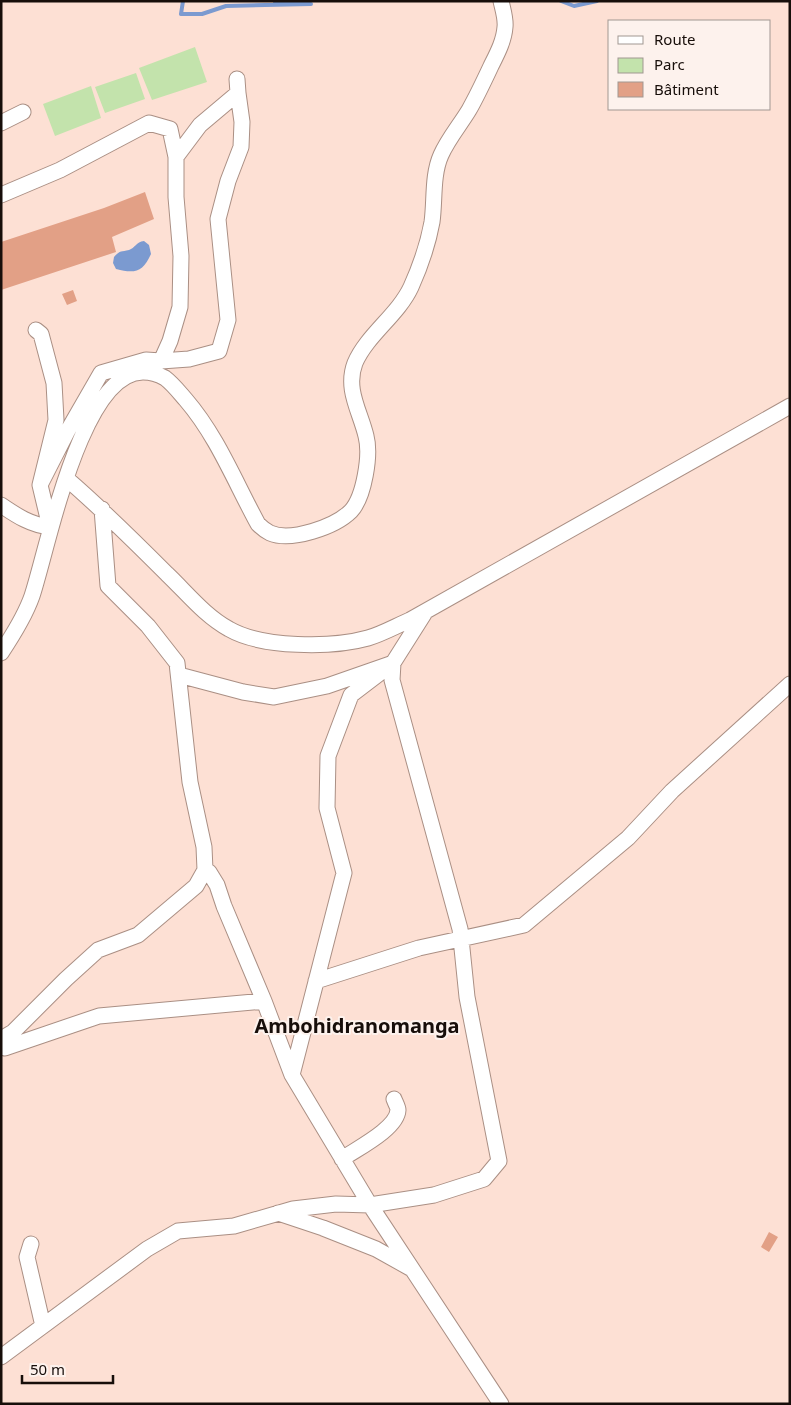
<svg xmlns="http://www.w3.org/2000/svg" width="791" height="1405" font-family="'Noto Sans',sans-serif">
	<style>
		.green { fill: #c3e3ac }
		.water { fill: #7b9ad0 }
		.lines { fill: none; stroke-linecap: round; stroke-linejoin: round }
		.stream { stroke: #7b9ad0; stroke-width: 4 }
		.building { fill: #e2a086 }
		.minor-casing { stroke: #aa8f84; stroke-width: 17 }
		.minor { stroke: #fff; stroke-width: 15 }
		.labels { text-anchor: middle; stroke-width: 4; stroke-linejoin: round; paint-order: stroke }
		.quarter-label { font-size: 20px; font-weight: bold; fill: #170e0a; stroke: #fdf2ed }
	</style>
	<rect width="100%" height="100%" fill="#fde0d4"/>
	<path class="green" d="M195,47L207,82L152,100L139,68Z
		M136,73L145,99L105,113L95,87Z
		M91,86L101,118L55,136L43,104Z"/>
	<path class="water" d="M144,241L149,245L151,254C143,272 135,274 116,269L113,263L114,257C120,250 121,252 129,250C135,248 136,242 144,241Z"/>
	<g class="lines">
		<path class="stream" d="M183,1L181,14H202L226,6L311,4L275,3L282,1
			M561,1L574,6L597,1"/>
	</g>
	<path class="building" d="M145,192L154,219L112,237L116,252L1,290V242L104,208Z
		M73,290L77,301L67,305L62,294Z
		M769,1232L778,1237L769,1252L761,1247Z"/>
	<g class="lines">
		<g class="minor-casing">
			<path id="minor" d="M1,123L23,112
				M1,195L60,170L149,123L170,129L176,157
				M161,361L189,359L219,351L228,320L218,219L228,181L241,147L242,122L238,93
				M67,479C102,509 134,541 167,574C187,593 205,616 229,629C262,648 332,648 368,638C382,634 396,626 410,620L790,406
				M40,485L67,432L101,373L146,360L161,361L170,341L180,307L181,256L176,197V157L200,125L238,93L237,79
				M1,505C17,516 31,525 50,527L40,485L56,420L54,383L41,334L36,330
				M1,653C13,635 25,616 32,596C48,548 81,372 143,372C151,372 158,374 165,378C173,384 179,392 186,400C217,436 235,482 258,524C261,527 266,531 270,533C291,542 335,527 351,511C364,497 371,455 366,436C360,411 345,389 355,363C367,335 398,315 411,287C420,267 428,244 432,222C435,201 432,175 441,155C448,139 460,125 469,110C477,96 484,81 491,66C497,54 504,41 505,27C506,19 503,10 501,1
				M179,675L243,692L274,697L327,686L393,663L424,614
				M205,870L209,872L217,885L224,906L264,1001
				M316,981L419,948L524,925L628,838L672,791L790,684
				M1,1039L13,1032L66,979L98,950L138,935L196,886L205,870L204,847L190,782L177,663L148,626L108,586L102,509
				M5,1048L99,1016L264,1001L292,1075L370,1205L501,1404
				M292,1075L344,873L327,808L328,756L351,695L393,663
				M342,1159C356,1149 397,1129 398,1110C398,1107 395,1102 394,1099
				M278,1213L323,1228L376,1249L410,1268
				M31,1244L27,1257L43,1326
				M1,1357L147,1249L178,1231L234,1226L293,1209L336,1204L370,1205L434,1195L484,1179L499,1161L467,997L460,929L392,680L393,663"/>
		</g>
		<use href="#minor" class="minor"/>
	</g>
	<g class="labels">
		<g class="quarter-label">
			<text x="357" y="1033">Ambohidranomanga</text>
		</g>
	</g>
	<rect width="791" height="1405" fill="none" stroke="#170e0a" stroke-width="5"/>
	<rect x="608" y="20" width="162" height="90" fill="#fdf2ed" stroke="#a19792"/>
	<rect x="618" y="36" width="25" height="8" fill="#ffffff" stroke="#a19792"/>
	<text x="654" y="45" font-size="15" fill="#170e0a">Route</text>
	<rect x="618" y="58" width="25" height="15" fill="#c3e3ac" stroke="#a19792"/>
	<text x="654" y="70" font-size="15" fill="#170e0a">Parc</text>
	<rect x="618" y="82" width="25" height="15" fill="#e2a086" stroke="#a19792"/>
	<text x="654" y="95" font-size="15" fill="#170e0a">Bâtiment</text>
	<path d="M22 1375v8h91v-8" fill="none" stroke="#170e0a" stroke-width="2.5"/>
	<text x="30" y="1375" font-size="15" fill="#170e0a" stroke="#fdf2ed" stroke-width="4" paint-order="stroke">50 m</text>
</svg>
